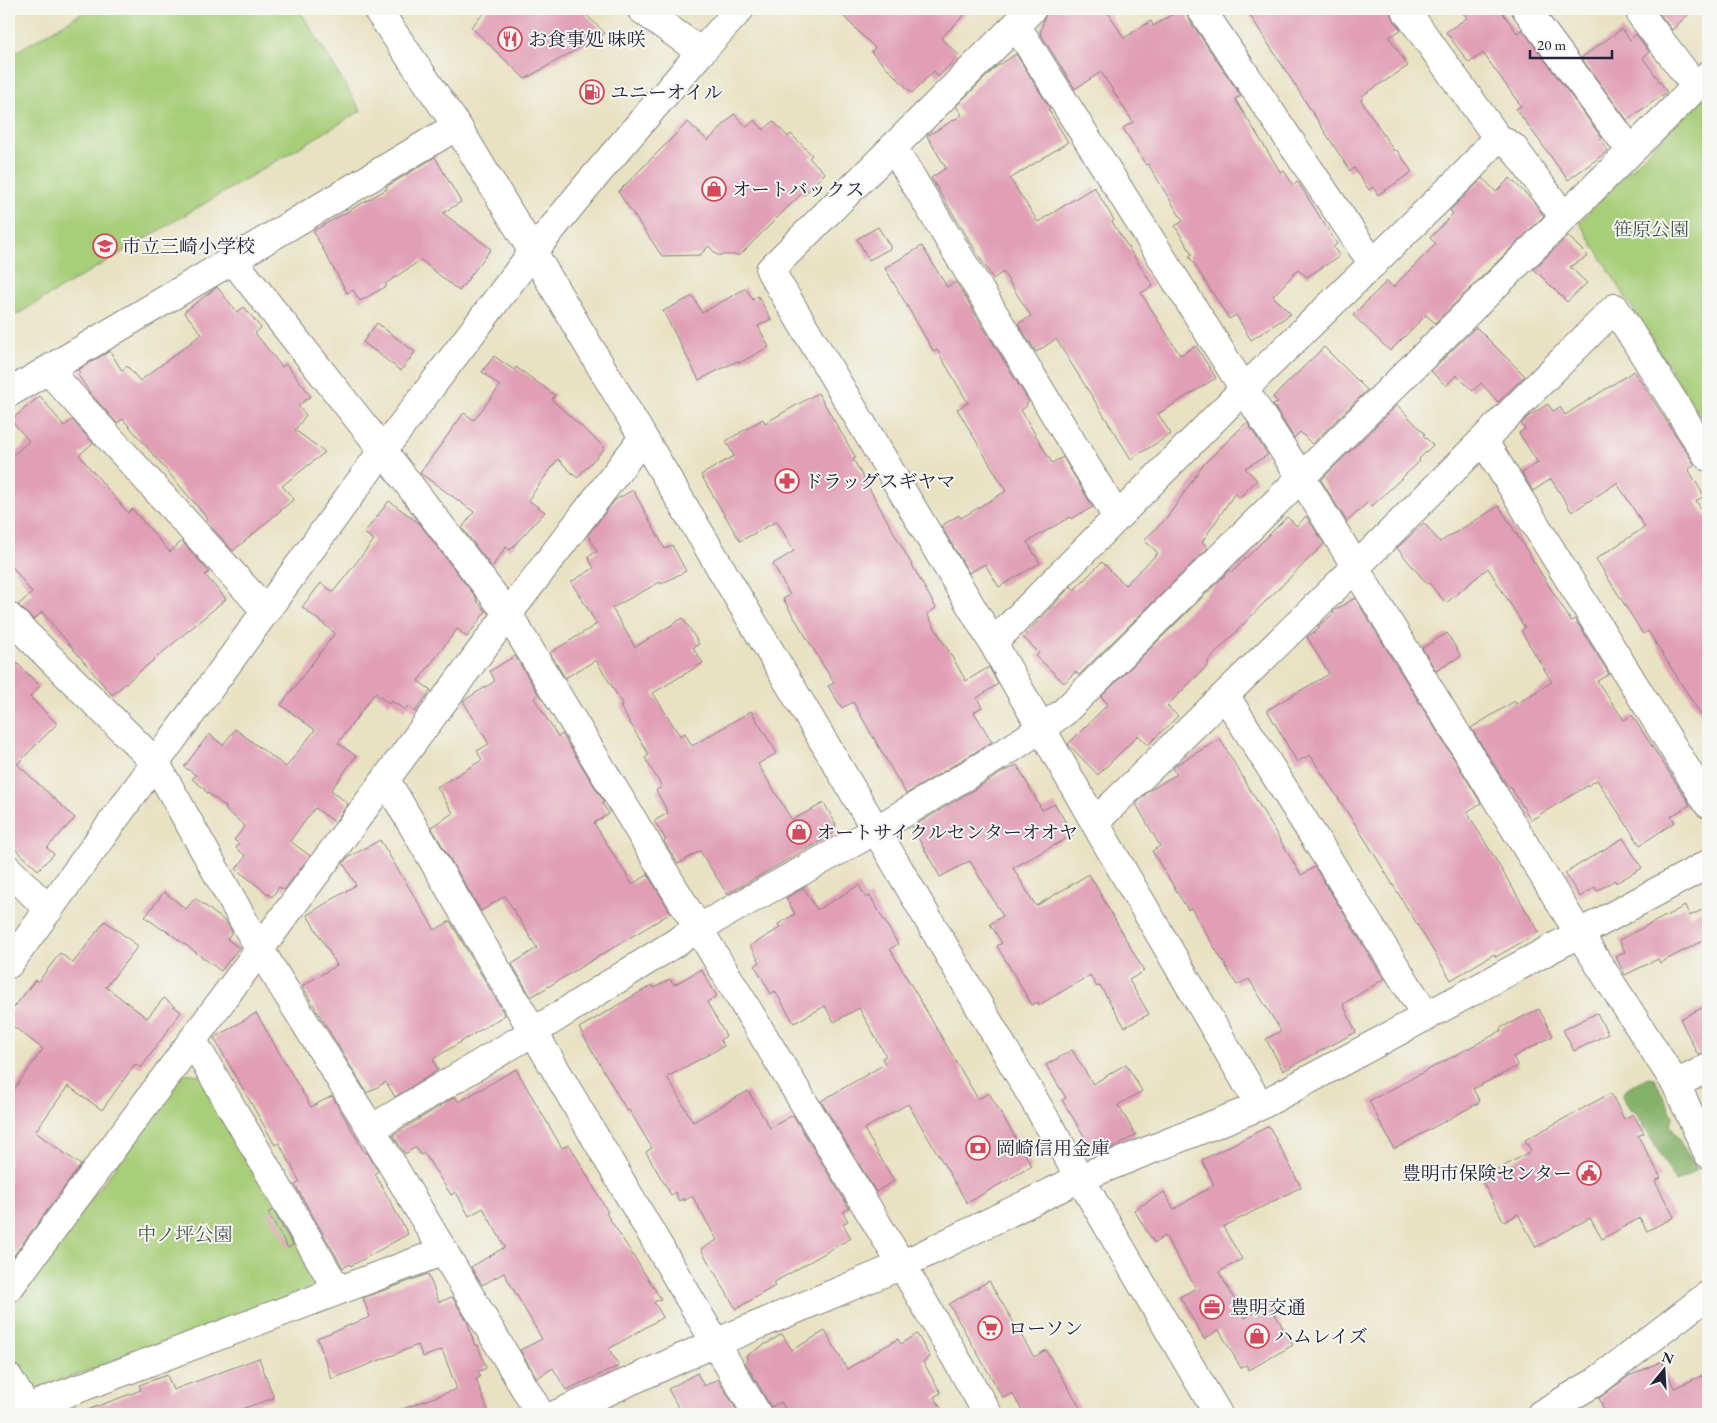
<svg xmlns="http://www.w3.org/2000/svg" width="1717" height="1423" font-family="'EB Garamond','Noto Serif JP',serif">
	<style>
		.green { fill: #a7ce79; stroke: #64785a }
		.forest { fill: #85b169; stroke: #546a52 }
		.building { fill: #e19fb6 }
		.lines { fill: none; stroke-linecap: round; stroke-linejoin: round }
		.minor-casing { stroke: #85827e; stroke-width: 30 }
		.minor { stroke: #fff; stroke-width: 28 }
		.labels { text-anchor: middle; stroke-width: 4; stroke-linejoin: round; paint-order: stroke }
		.poi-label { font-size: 19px; fill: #22223b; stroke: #f6f6f2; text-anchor: start }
		.park-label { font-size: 19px; fill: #4a564e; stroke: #f6f6f2 }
	</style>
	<rect width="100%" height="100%" fill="#f6f6f2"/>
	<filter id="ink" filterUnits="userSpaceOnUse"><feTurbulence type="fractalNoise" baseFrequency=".02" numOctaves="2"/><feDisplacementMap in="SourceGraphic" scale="10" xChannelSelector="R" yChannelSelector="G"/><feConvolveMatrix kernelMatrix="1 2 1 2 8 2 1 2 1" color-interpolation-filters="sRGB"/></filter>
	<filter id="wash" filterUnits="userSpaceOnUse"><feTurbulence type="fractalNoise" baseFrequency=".0096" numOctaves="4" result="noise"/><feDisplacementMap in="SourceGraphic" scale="20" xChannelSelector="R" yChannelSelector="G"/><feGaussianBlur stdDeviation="1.12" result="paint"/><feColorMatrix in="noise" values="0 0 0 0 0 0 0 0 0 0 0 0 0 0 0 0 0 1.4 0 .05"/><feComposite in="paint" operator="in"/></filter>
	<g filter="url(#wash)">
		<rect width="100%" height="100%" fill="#e8e2c2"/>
		<path class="green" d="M89,9H299L361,111L9,319V56Z
			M1703,96L1708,105V430L1579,222Z
			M185,1073L205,1076L318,1272L313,1288L41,1388L27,1382L9,1349V1310Z"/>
		<path class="forest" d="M1648,1077L1654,1078L1673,1116L1670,1125L1697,1170L1676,1182L1636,1112L1630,1110L1622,1095L1625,1090Z"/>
		<g id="blocks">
			<path class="building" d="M488,9H580L605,33L525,79L471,27Z
				M836,9H970L941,38L959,55L938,77L934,71L912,93L871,52L875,48Z
				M1047,9H1106L1124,38L1151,21L1153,26L1181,9H1186L1188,18L1241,96L1235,99L1281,173L1284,171L1293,185L1298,182L1337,244L1333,247L1340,256L1307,277L1298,270L1273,296L1291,314L1251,340L1236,315L1229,319L1189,256L1192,254L1175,226L1183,221L1148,164L1146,165L1123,128L1133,122L1101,72L1075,89L1040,33Z
				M1246,9H1389L1392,18L1401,30L1389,37L1408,66L1362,96L1363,98L1361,100L1394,151L1397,150L1412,172L1378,195L1373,187L1369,190L1354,168L1350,171Z
				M1460,9H1500L1517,33L1522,29L1602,138L1600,139L1608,151L1568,180L1516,109L1521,106L1483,53L1469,63L1446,32L1467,18Z
				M1663,9H1694L1672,30L1659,13Z
				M1622,29L1630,40L1636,34L1649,52L1643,58L1667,92L1627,120L1581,58Z
				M1016,54L1050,108L1048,109L1068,142L1010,179L1038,222L1094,187L1114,220L1112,222L1153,286L1141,293L1180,355L1196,346L1216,378L1158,414L1171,434L1131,459L1056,339L1036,352L1018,324L1031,316L1003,272L993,279L931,178L946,168L927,136L962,115L956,106L996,67Z
				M734,114L747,127L754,120L764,130L773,121L788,137L791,134L812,155L809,158L825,173L804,195L802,193L740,255H717L709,246L700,255L662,256L618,192L688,122L708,141Z
				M435,157L461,202L443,213L491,249L459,291L421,260L385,284L387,286L360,301L353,290L347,293L313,231L387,189L386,187Z
				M1483,178L1496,192L1510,178L1534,202L1544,216L1435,323L1426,315L1390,351L1353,315L1387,281L1393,287L1436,244L1430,238L1453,214L1450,210Z
				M878,227L891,248L869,260L857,239Z
				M1568,236L1588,256L1570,267L1587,283L1567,302L1534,269Z
				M922,246L947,287L956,282L1029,402L1026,404L1027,406L1021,410L1052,463L1063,457L1093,507L1071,519L1070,517L1027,542L1040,563L999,587L985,564L969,573L941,526L959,515L961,518L1006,491L957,409L968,403L937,350L934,352L885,268Z
				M217,287L237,312L244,307L261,328L255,333L282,367L286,364L311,396L298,406L306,415L295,430L325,452L282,486L294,499L233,551L206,521L208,519L123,419L117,423L90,393L78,375L80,373L78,370L110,351L122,371L127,366L140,381L202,334L184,312Z
				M746,288L753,300L758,296L771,319L758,326L769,347L739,363L738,361L729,365L699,380L663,311L693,296L702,313Z
				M377,323L415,352L401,371L363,342Z
				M1476,327L1525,376L1498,402L1481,383L1473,391L1456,375L1446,386L1431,371Z
				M1324,347L1367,390L1312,444L1300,432L1294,438L1273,405L1278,403L1273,397Z
				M494,356L514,370L516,367L555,395L552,400L605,448L577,478L558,459L528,500L545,512L510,550L506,547L492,567L462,528L474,512L420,473L464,413L474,420L500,386L482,372Z
				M1634,371L1695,465L1689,469L1690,472L1704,496L1696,501L1708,520V726L1648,631L1643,634L1596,559L1645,527L1617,483L1572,512L1551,479L1533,491L1522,473L1538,463L1519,433L1525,429L1521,424L1529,416L1548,404L1553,411L1560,407L1565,415Z
				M818,393L856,458L853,459L936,608L927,614L966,681L989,667L998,684L977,698L982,707L974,712L992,742L906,794L853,702L842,708L828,686L834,683L783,599L790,595L773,564L794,551L777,521L740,541L701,475L734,456L726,441L763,419L765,423Z
				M40,396L64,426L72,420L93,443L79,455L128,513L132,509L170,552L182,541L209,572L205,575L226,599L112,695L42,612L34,620L18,605L32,593L9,562V459L29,441L11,420Z
				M1397,405L1425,434L1423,435L1433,445L1419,459L1420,461L1371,507L1367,503L1347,522L1321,480Z
				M1247,422L1268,455L1245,468L1257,480L1239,498L1235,493L1202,542L1208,548L1079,675L1075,672L1064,683L1036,656L1039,653L1023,637L1071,586L1074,590L1102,562L1125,585L1158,553L1144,540L1167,518L1202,466Z
				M633,490L665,549L672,545L686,571L661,584L660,582L612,608L635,647L683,618L699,644L693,648L703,663L653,693L680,736L685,733L692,746L751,711L777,753L758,764L792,820L824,803L836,824L833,834L727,894L700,851L678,864L664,841L666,840L654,821L668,813L656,790L662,787L645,758L649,755L620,706L623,705L596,660L565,678L550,653L597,624L571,582L594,568L588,557L597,551L588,535L615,500Z
				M389,501L419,523L477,599L476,600L486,611L467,637L457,629L418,681L431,690L415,712L408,706L405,710L392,701L389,704L375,693L338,743L356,756L331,790L348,804L335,822L315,808L290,841L310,856L284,890L279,887L272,897L236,869L246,856L236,848L239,844L234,840L245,826L225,809L226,807L204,790L205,789L192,779L196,775L184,767L209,734L223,745L235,729L286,767L315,730L281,705L335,633L302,607L321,583L333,592L374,540L364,533Z
				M1499,506L1571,621L1575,619L1609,674L1597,681L1624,720L1632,715L1690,805L1671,816L1675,822L1640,845L1597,780L1531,820L1510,786L1508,787L1471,728L1515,701L1516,704L1552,682L1521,631L1525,628L1488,568L1446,603L1429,583L1427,584L1397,548L1424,523L1440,542Z
				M1306,516L1324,544L1262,605L1207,662L1209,664L1167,706L1178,716L1148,745L1138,735L1098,775L1068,744L1108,704L1101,697L1230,570L1232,572L1287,517L1297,526Z
				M1355,598L1481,803L1467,812L1539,932L1496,957L1494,954L1451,980L1368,844L1310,755L1297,762L1267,710L1329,674L1307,637L1320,628L1318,626L1334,613L1333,611L1335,610Z
				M1447,633L1461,656L1436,671L1422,648Z
				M9,655L40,686L30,697L57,724L17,764L75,818L47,848L54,854L38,870L9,843Z
				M515,656L539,695L534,698L558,737L562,734L604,802L602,803L609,814L594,823L632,884L648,875L671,913L531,997L512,964L537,948L505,896L481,911L431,827L453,813L437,787L482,760L477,751L489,744L463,701L495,681L490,671Z
				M1220,739L1301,875L1315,867L1384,979L1343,1004L1356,1032L1283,1071L1266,1039L1281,1031L1249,979L1237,985L1191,908L1188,910L1152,851L1160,846L1136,804L1150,790L1177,774L1172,769L1176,765Z
				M1017,765L1042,810L1055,804L1073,835L1013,868L1036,906L1089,874L1144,971L1129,980L1149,1014L1125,1027L1100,986L1097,987L1090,975L1039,1005L1038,1002L1032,1005L997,946L1002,943L990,924L1003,916L970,861L940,877L912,827L1008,769V770Z
				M1623,838L1642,868L1616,883L1615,880L1597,891L1595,887L1580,897L1565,873Z
				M380,840L435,930L450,921L505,1015L433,1059L438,1070L395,1097L386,1082L367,1093L302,986L337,965L307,915L356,885L343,863L347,858Z
				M859,885L866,898L870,896L898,944L890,949L978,1099L989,1093L1032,1166L967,1203L908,1104L864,1129L894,1181L876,1192L821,1101L885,1064L882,1058L886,1056L859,1008L834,1022L825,1006L794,1023L775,991L771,994L755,966L760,962L750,946L780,928L778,924L795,914L786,898L804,888L817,910Z
				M164,892L186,909L195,898L226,922L232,932L227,939L239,948L221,971L164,929L163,930L145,917Z
				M1685,906L1690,916L1708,907V938L1660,963L1658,959L1625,975L1616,957L1625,952L1619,940Z
				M105,921L138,946L106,987L147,1018L164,998L181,1012L141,1068L135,1064L102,1110L68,1086L35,1132L81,1165L9,1262V1096L43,1049L9,1023V1014L35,980L38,982L60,953L73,963Z
				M701,969L717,996L707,1002L726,1036L720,1040L724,1046L667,1077L693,1122L748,1091L770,1128L793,1115L849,1208L843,1212L848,1221L843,1224L851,1238L773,1283L775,1286L736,1309L701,1249L717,1240L692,1196L684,1201L683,1198L679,1201L675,1192L671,1195L646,1152L652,1148L629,1110L627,1111L579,1028L652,985L654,988L670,979L674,985Z
				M1708,1005V1052L1698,1055L1680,1019Z
				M1539,1009L1553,1036L1513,1057L1518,1066L1473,1089L1480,1102L1394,1149L1369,1101L1501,1031L1500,1028Z
				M256,1013L311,1107L332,1096L365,1153L367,1152L378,1171L375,1174L408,1234L351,1266L350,1264L343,1268L295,1185L300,1182L279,1143L275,1145L214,1038Z
				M1597,1013L1608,1034L1574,1051L1563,1030Z
				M1072,1050L1093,1084L1126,1064L1142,1091L1118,1105L1136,1135L1107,1150L1103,1143L1092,1149L1062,1100L1066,1098L1046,1065Z
				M516,1069L562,1148L569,1144L608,1212L606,1213L661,1299L654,1302L663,1317L609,1349L619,1366L566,1390L553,1368L537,1378L520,1350L542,1339L504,1273L482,1285L471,1267L505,1247L483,1208L469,1216L456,1192L451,1195L424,1153L420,1155L416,1147L405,1154L393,1135L455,1097L459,1102Z
				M1611,1093L1624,1119L1633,1114L1644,1133L1638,1136L1661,1178L1655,1181L1674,1217L1647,1231L1640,1218L1602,1239L1590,1218L1536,1247L1518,1214L1504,1222L1481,1179L1531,1151L1525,1140Z
				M1269,1126L1301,1187L1223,1227L1242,1259L1219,1272L1245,1318L1269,1304L1293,1345L1249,1370L1246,1365L1241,1368L1219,1330L1204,1339L1180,1297L1196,1288L1165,1236L1154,1243L1134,1210L1164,1192L1174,1209L1214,1185L1202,1160Z
				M273,1210L293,1245L288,1248L268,1213Z
				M428,1274L439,1302L452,1297L467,1321L475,1346L478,1345L486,1368L478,1372L480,1377L476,1379L489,1414H395L394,1412L457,1389L442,1350L423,1357L418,1345L332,1379L317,1338L370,1317L363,1298Z
				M989,1281L1034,1357L1046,1350L1084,1414H1024L1012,1393L1003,1398L949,1304Z
				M825,1331L847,1369L898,1339L901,1344L917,1334L930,1357L923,1362L941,1393L934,1397L945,1414H788L781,1402L771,1407L745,1362L748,1360L746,1356L782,1334L792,1350Z
				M259,1358L274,1398L227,1414H83L82,1412L141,1390L139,1385L167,1375L173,1390Z
				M1662,1361L1674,1388L1708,1373V1414H1606L1599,1398L1629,1376Z
				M697,1373L704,1386L718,1379L739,1414H682L668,1389Z"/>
		</g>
	</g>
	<g filter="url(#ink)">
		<use href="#blocks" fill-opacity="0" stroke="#85827e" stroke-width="1"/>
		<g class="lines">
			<g class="minor-casing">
				<path id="minor" d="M377,9L457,126L533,252L876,830L1218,1414
					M641,9L701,52
					M1032,9L770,270L993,643L1103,837L1260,1106
					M1201,9L1373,264
					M1526,9L1631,151
					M1640,9L1641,15L1696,87
					M1016,25L1244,389L1301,477L1356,567
					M1497,137L1513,147L1564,217
					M893,147L1117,517
					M232,259L371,435L508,614L902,1265L988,1414
					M48,370L266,611
					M9,393L457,126
					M1483,440L1708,804
					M1355,568L1580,935L1676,1084L1708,1154
					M9,617L155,762L260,950L371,1129L540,1414
					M993,643L1244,389L1470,169L1497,137L1405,9
					M1225,695L1427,1017
					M386,780L757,1414
					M1095,822L1356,567L1615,308L1708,457
					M9,870L49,910
					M9,964L383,450L533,252L584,189L701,52L740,9
					M193,1041L338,1291
					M1676,1084L1708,1068
					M371,1129L533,1032L699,928L876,830L1012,748L1063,713L1708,75
					M9,1288L508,614L643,438
					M9,1378L30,1414
					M27,1408L444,1251
					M557,1414L715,1343L902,1265L1080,1178L1260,1106L1708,864
					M1541,1414L1594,1383L1708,1295"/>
			</g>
			<use href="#minor" class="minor"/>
		</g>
	</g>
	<defs>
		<g id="restaurant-ring" transform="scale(1.25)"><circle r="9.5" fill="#f6f6f2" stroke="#d1495b" stroke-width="1.5"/><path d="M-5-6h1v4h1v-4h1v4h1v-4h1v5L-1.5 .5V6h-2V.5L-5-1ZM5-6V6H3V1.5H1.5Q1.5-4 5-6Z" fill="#d1495b"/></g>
		<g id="fuel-ring" transform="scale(1.25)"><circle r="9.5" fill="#f6f6f2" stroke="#d1495b" stroke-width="1.5"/><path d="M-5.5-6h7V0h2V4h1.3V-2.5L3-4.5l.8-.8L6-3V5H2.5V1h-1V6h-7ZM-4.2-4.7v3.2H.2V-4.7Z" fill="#d1495b"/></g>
		<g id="shop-ring" transform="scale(1.25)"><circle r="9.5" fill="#f6f6f2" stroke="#d1495b" stroke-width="1.5"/><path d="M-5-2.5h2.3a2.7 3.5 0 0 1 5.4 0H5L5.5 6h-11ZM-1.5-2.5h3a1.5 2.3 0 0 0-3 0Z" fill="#d1495b"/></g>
		<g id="school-ring" transform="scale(1.25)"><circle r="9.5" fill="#f6f6f2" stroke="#d1495b" stroke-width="1.5"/><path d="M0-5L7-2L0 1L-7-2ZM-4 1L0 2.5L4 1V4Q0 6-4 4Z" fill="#d1495b"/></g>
		<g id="pharmacy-ring" transform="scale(1.25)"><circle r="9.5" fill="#f6f6f2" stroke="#d1495b" stroke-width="1.5"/><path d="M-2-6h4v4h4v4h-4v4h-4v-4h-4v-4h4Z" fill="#d1495b"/></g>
		<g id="bank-ring" transform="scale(1.25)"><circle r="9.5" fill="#f6f6f2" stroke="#d1495b" stroke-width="1.5"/><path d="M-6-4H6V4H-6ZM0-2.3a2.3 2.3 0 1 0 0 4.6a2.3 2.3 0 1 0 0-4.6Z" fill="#d1495b"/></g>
		<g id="civic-ring" transform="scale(1.25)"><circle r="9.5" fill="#f6f6f2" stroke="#d1495b" stroke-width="1.5"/><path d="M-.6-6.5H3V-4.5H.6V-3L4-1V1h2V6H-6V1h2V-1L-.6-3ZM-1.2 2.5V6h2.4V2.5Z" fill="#d1495b"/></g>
		<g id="office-ring" transform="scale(1.25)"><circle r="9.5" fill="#f6f6f2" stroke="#d1495b" stroke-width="1.5"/><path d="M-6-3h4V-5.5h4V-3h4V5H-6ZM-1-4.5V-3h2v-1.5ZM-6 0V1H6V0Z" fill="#d1495b"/></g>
		<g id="supermarket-ring" transform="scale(1.25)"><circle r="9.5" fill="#f6f6f2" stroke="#d1495b" stroke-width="1.5"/><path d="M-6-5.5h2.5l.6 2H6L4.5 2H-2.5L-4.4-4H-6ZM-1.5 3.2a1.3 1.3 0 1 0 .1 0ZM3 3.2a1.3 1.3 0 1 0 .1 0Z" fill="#d1495b"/></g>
	</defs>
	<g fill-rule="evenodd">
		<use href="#restaurant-ring" x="510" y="39"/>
		<use href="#fuel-ring" x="592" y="92"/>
		<use href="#shop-ring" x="714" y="189"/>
		<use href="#school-ring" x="105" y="246"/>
		<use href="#pharmacy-ring" x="787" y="481"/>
		<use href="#shop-ring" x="799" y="832"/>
		<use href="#bank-ring" x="978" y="1148"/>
		<use href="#civic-ring" x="1589" y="1173"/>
		<use href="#office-ring" x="1212" y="1307"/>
		<use href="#supermarket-ring" x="990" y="1328"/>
		<use href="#shop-ring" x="1257" y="1336"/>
	</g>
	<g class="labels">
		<g class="poi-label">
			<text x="528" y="46">お食事処 味咲</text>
			<text x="610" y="99">ユニーオイル</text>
			<text x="732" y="196">オートバックス</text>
			<text x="122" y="253">市立三崎小学校</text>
			<text x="804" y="488">ドラッグスギヤマ</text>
			<text x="816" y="839">オートサイクルセンターオオヤ</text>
			<text x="996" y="1155">岡崎信用金庫</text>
			<text x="1572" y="1180" text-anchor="end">豊明市保険センター</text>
			<text x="1230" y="1314">豊明交通</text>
			<text x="1008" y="1335">ローソン</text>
			<text x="1274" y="1343">ハムレイズ</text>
		</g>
		<g class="park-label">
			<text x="1651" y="236">笹原公園</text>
			<text x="185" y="1241">中ノ坪公園</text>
		</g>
	</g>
	<rect width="1717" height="1423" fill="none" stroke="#f6f6f2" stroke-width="30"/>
	<g transform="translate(1664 1370) rotate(18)" stroke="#f6f6f2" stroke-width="4" paint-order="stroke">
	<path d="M0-4L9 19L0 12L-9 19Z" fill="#22223b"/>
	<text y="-8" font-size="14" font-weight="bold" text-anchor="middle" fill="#22223b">N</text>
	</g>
	<path d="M1530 50v8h82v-8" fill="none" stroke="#22223b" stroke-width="2.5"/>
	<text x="1537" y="50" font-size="15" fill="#22223b" stroke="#f6f6f2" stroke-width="4" paint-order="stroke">20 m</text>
</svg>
